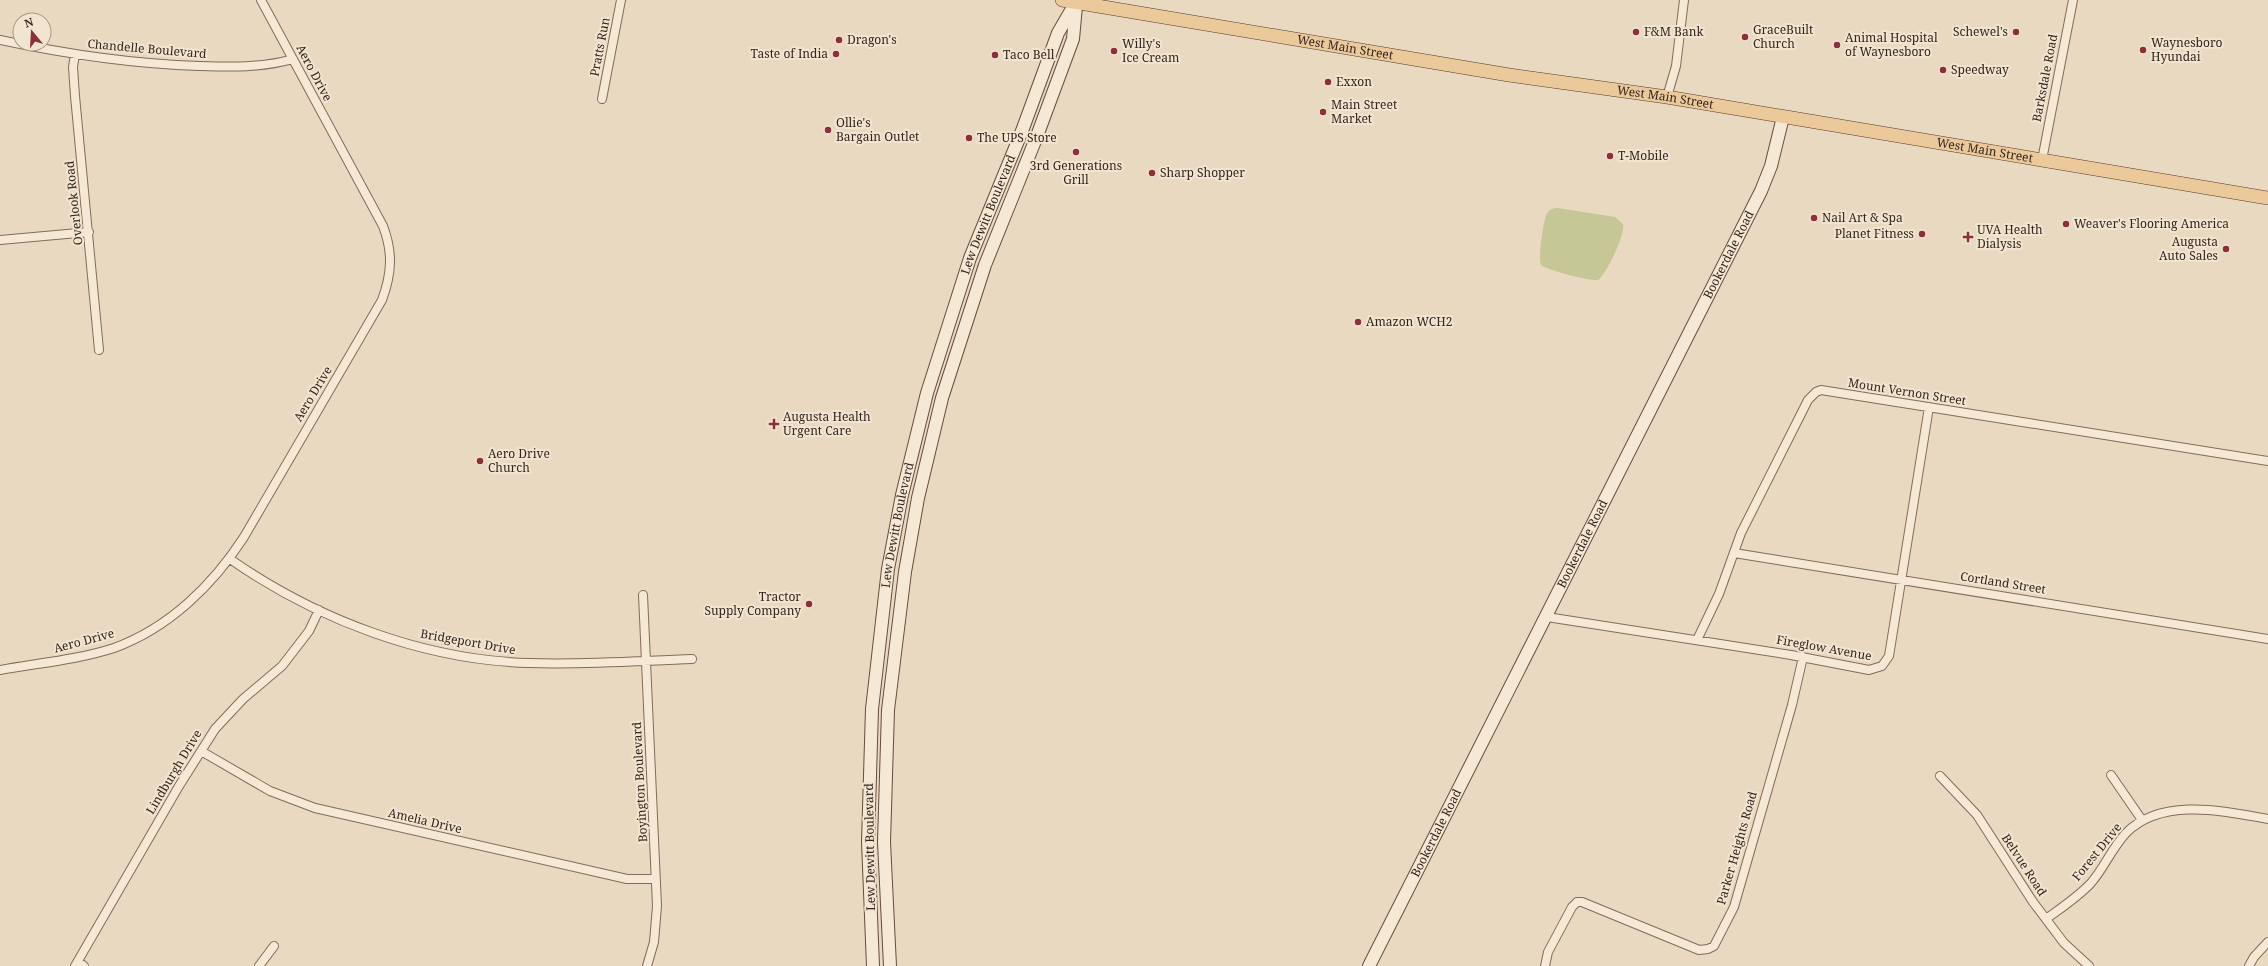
<svg xmlns="http://www.w3.org/2000/svg" width="2268" height="966" font-family="'Noto Serif',serif">
	<style>
		.green { fill: #c6c796 }
		.lines { fill: none; stroke-linecap: round; stroke-linejoin: round }
		.street-casing { stroke: #826b5a; stroke-width: 10 }
		.secondary-casing { stroke: #634d3e; stroke-width: 14 }
		.primary-casing { stroke: #503a2e; stroke-width: 14 }
		.street { stroke: #f5e8d4; stroke-width: 8 }
		.secondary { stroke: #f5e8d4; stroke-width: 12 }
		.primary { stroke: #ebc99b; stroke-width: 13 }
		.poi-dot { fill: #8c2f3a; stroke: #f2e5d0; stroke-width: 1.5 }
		.labels { text-anchor: middle; stroke-width: 4; stroke-linejoin: round; paint-order: stroke }
		.poi-label { font-size: 12px; fill: #33251d; stroke: #f2e5d0; text-anchor: start }
		.street-label { font-size: 12px; fill: #33251d; stroke: #f2e5d0 }
	</style>
	<rect width="100%" height="100%" fill="#ead9c1"/>
	<path class="green" d="M1558,208L1615,217L1623,224C1626,233 1606,275 1598,280C1593,282 1545,270 1541,265C1538,258 1543,221 1547,214C1549,209 1554,208 1558,208Z"/>
	<g class="lines">
		<g class="street-casing">
			<path id="street" d="M0,40C65,54 132,64 199,66C232,67 261,68 293,59
				M75,54L73,67L75,96L99,350
				M1667,97L1676,66L1684,0
				M602,99L621,0
				M2042,160L2073,0
				M0,240L89,232
				M1734,553L2268,639
				M230,559C316,619 423,660 529,663C583,665 637,661 692,659
				M643,595L657,906L654,942L647,966
				M1547,617L1791,655L1869,670L1882,666L1889,656L1929,407
				M1697,640L1719,594L1741,533L1808,400L1816,392L1821,390L2268,461
				M0,670C38,663 77,660 114,648C169,628 213,585 244,537L382,300C392,273 393,252 383,226L261,0
				M201,751L270,791L315,808L627,879H656
				M2111,775L2142,820
				M1940,776L1977,815L2033,902L2064,943L2089,966
				M2046,919C2061,908 2078,897 2091,883C2104,868 2112,848 2126,833C2162,797 2223,811 2268,819
				M78,961L84,966
				M75,966L179,786L215,729L243,699L282,666L309,631L319,610
				M259,966L274,946
				M1545,966L1548,952L1572,907L1577,902H1582L1699,950L1708,949L1714,946L1734,907L1792,705L1803,657
				M2249,966L2254,957L2268,942"/>
		</g>
		<g class="secondary-casing">
			<g id="secondary">
				<path id="s1" d="M873,966L868,842L872,709L888,569L902,495L927,393L970,258L1022,131L1058,33L1076,2"/>
				<path d="M890,966L884,842L888,710L905,572L918,498L942,398L985,265L1037,136L1073,39L1076,6"/>
				<path id="s2" d="M1369,966L1761,191L1771,166L1783,117"/>
			</g>
		</g>
		<g class="primary-casing">
			<g id="primary">
				<path id="s3" d="M1062,0L1509,75L1667,97L2268,198"/>
			</g>
		</g>
		<use href="#street" class="street"/>
		<use href="#secondary" class="secondary"/>
		<use href="#primary" class="primary"/>
	</g>
	<g class="poi-dot">
		<circle cx="1636" cy="32" r="4"/>
		<circle cx="2016" cy="32" r="4"/>
		<circle cx="1745" cy="37" r="4"/>
		<circle cx="839" cy="40" r="4"/>
		<circle cx="1837" cy="45" r="4"/>
		<circle cx="2143" cy="50" r="4"/>
		<circle cx="1114" cy="51" r="4"/>
		<circle cx="836" cy="54" r="4"/>
		<circle cx="995" cy="55" r="4"/>
		<circle cx="1943" cy="70" r="4"/>
		<circle cx="1328" cy="82" r="4"/>
		<circle cx="1323" cy="112" r="4"/>
		<circle cx="828" cy="130" r="4"/>
		<circle cx="969" cy="138" r="4"/>
		<circle cx="1076" cy="152" r="4"/>
		<circle cx="1610" cy="156" r="4"/>
		<circle cx="1152" cy="173" r="4"/>
		<circle cx="1814" cy="218" r="4"/>
		<circle cx="2066" cy="224" r="4"/>
		<circle cx="1922" cy="234" r="4"/>
		<path d="M1966 231h4v4h4v4h-4v4h-4v-4h-4v-4h4z"/>
		<circle cx="2226" cy="249" r="4"/>
		<circle cx="1358" cy="322" r="4"/>
		<path d="M772 418h4v4h4v4h-4v4h-4v-4h-4v-4h4z"/>
		<circle cx="480" cy="461" r="4"/>
		<circle cx="809" cy="604" r="4"/>
	</g>
	<g class="labels">
		<g class="poi-label">
			<text x="1753" y="34">GraceBuilt<tspan x="1753" dy="14">Church</tspan></text>
			<text x="1644" y="36">F&amp;M Bank</text>
			<text x="2008" y="36" text-anchor="end">Schewel's</text>
			<text x="1845" y="42">Animal Hospital<tspan x="1845" dy="14">of Waynesboro</tspan></text>
			<text x="847" y="44">Dragon's</text>
			<text x="2151" y="47">Waynesboro<tspan x="2151" dy="14">Hyundai</tspan></text>
			<text x="1122" y="48">Willy's<tspan x="1122" dy="14">Ice Cream</tspan></text>
			<text x="828" y="58" text-anchor="end">Taste of India</text>
			<text x="1003" y="59">Taco Bell</text>
			<text x="1951" y="74">Speedway</text>
			<text x="1336" y="86">Exxon</text>
			<text x="1331" y="109">Main Street<tspan x="1331" dy="14">Market</tspan></text>
			<text x="836" y="127">Ollie's<tspan x="836" dy="14">Bargain Outlet</tspan></text>
			<text x="977" y="142">The UPS Store</text>
			<text x="1618" y="160">T-Mobile</text>
			<text x="1076" y="170" text-anchor="middle">3rd Generations<tspan x="1076" dy="14">Grill</tspan></text>
			<text x="1160" y="177">Sharp Shopper</text>
			<text x="1822" y="222">Nail Art &amp; Spa</text>
			<text x="2074" y="228">Weaver's Flooring America</text>
			<text x="1977" y="234">UVA Health<tspan x="1977" dy="14">Dialysis</tspan></text>
			<text x="1914" y="238" text-anchor="end">Planet Fitness</text>
			<text x="2218" y="246" text-anchor="end">Augusta<tspan x="2218" dy="14">Auto Sales</tspan></text>
			<text x="1366" y="326">Amazon WCH2</text>
			<text x="783" y="421">Augusta Health<tspan x="783" dy="14">Urgent Care</tspan></text>
			<text x="488" y="458">Aero Drive<tspan x="488" dy="14">Church</tspan></text>
			<text x="801" y="601" text-anchor="end">Tractor<tspan x="801" dy="14">Supply Company</tspan></text>
		</g>
		<g class="street-label">
			<text transform="translate(600 47) rotate(-79)" y="4">Pratts Run</text>
			<text dy="4" stroke="none"><textPath href="#s3" startOffset="287">West Main Street</textPath></text>
			<text transform="translate(147 49) rotate(5)" y="4">Chandelle Boulevard</text>
			<text transform="translate(314 73) rotate(62)" y="4">Aero Drive</text>
			<text transform="translate(2045 78) rotate(-79)" y="4">Barksdale Road</text>
			<text dy="4" stroke="none"><textPath href="#s3" startOffset="611">West Main Street</textPath></text>
			<text dy="4" stroke="none"><textPath href="#s3" startOffset="935">West Main Street</textPath></text>
			<text transform="translate(74 203) rotate(-96)" y="4">Overlook Road</text>
			<text dy="4" stroke="none"><textPath href="#s1" startOffset="767">Lew Dewitt Boulevard</textPath></text>
			<text dy="4" stroke="none"><textPath href="#s2" startOffset="797">Bookerdale Road</textPath></text>
			<text transform="translate(1907 392) rotate(9)" y="4">Mount Vernon Street</text>
			<text transform="translate(313 394) rotate(-59)" y="4">Aero Drive</text>
			<text dy="4" stroke="none"><textPath href="#s1" startOffset="443">Lew Dewitt Boulevard</textPath></text>
			<text dy="4" stroke="none"><textPath href="#s2" startOffset="473">Bookerdale Road</textPath></text>
			<text transform="translate(2003 583) rotate(9)" y="4">Cortland Street</text>
			<text transform="translate(84 641) rotate(-15)" y="4">Aero Drive</text>
			<text transform="translate(468 642) rotate(10)" y="4">Bridgeport Drive</text>
			<text transform="translate(1824 648) rotate(10)" y="4">Fireglow Avenue</text>
			<text transform="translate(174 772) rotate(-59)" y="4">Lindburgh Drive</text>
			<text transform="translate(640 782) rotate(-93)" y="4">Boyington Boulevard</text>
			<text transform="translate(425 821) rotate(13)" y="4">Amelia Drive</text>
			<text dy="4" stroke="none"><textPath href="#s2" startOffset="149">Bookerdale Road</textPath></text>
			<text transform="translate(870 847) rotate(-91)" y="4">Lew Dewitt Boulevard</text>
			<text transform="translate(1737 848) rotate(-74)" y="4">Parker Heights Road</text>
			<text transform="translate(2097 852) rotate(-51)" y="4">Forest Drive</text>
			<text transform="translate(2024 865) rotate(57)" y="4">Belvue Road</text>
		</g>
	</g>
	<g transform="translate(32 32) rotate(342)"><circle r="19" fill="#f2e5d0" stroke="#a69888"/>
	<path d="M0-3L7 15L0 10L-7 15Z" fill="#8c2f3a"/>
	<text y="-6" font-size="11" font-weight="bold" text-anchor="middle" fill="#33251d">N</text>
	</g>
</svg>
